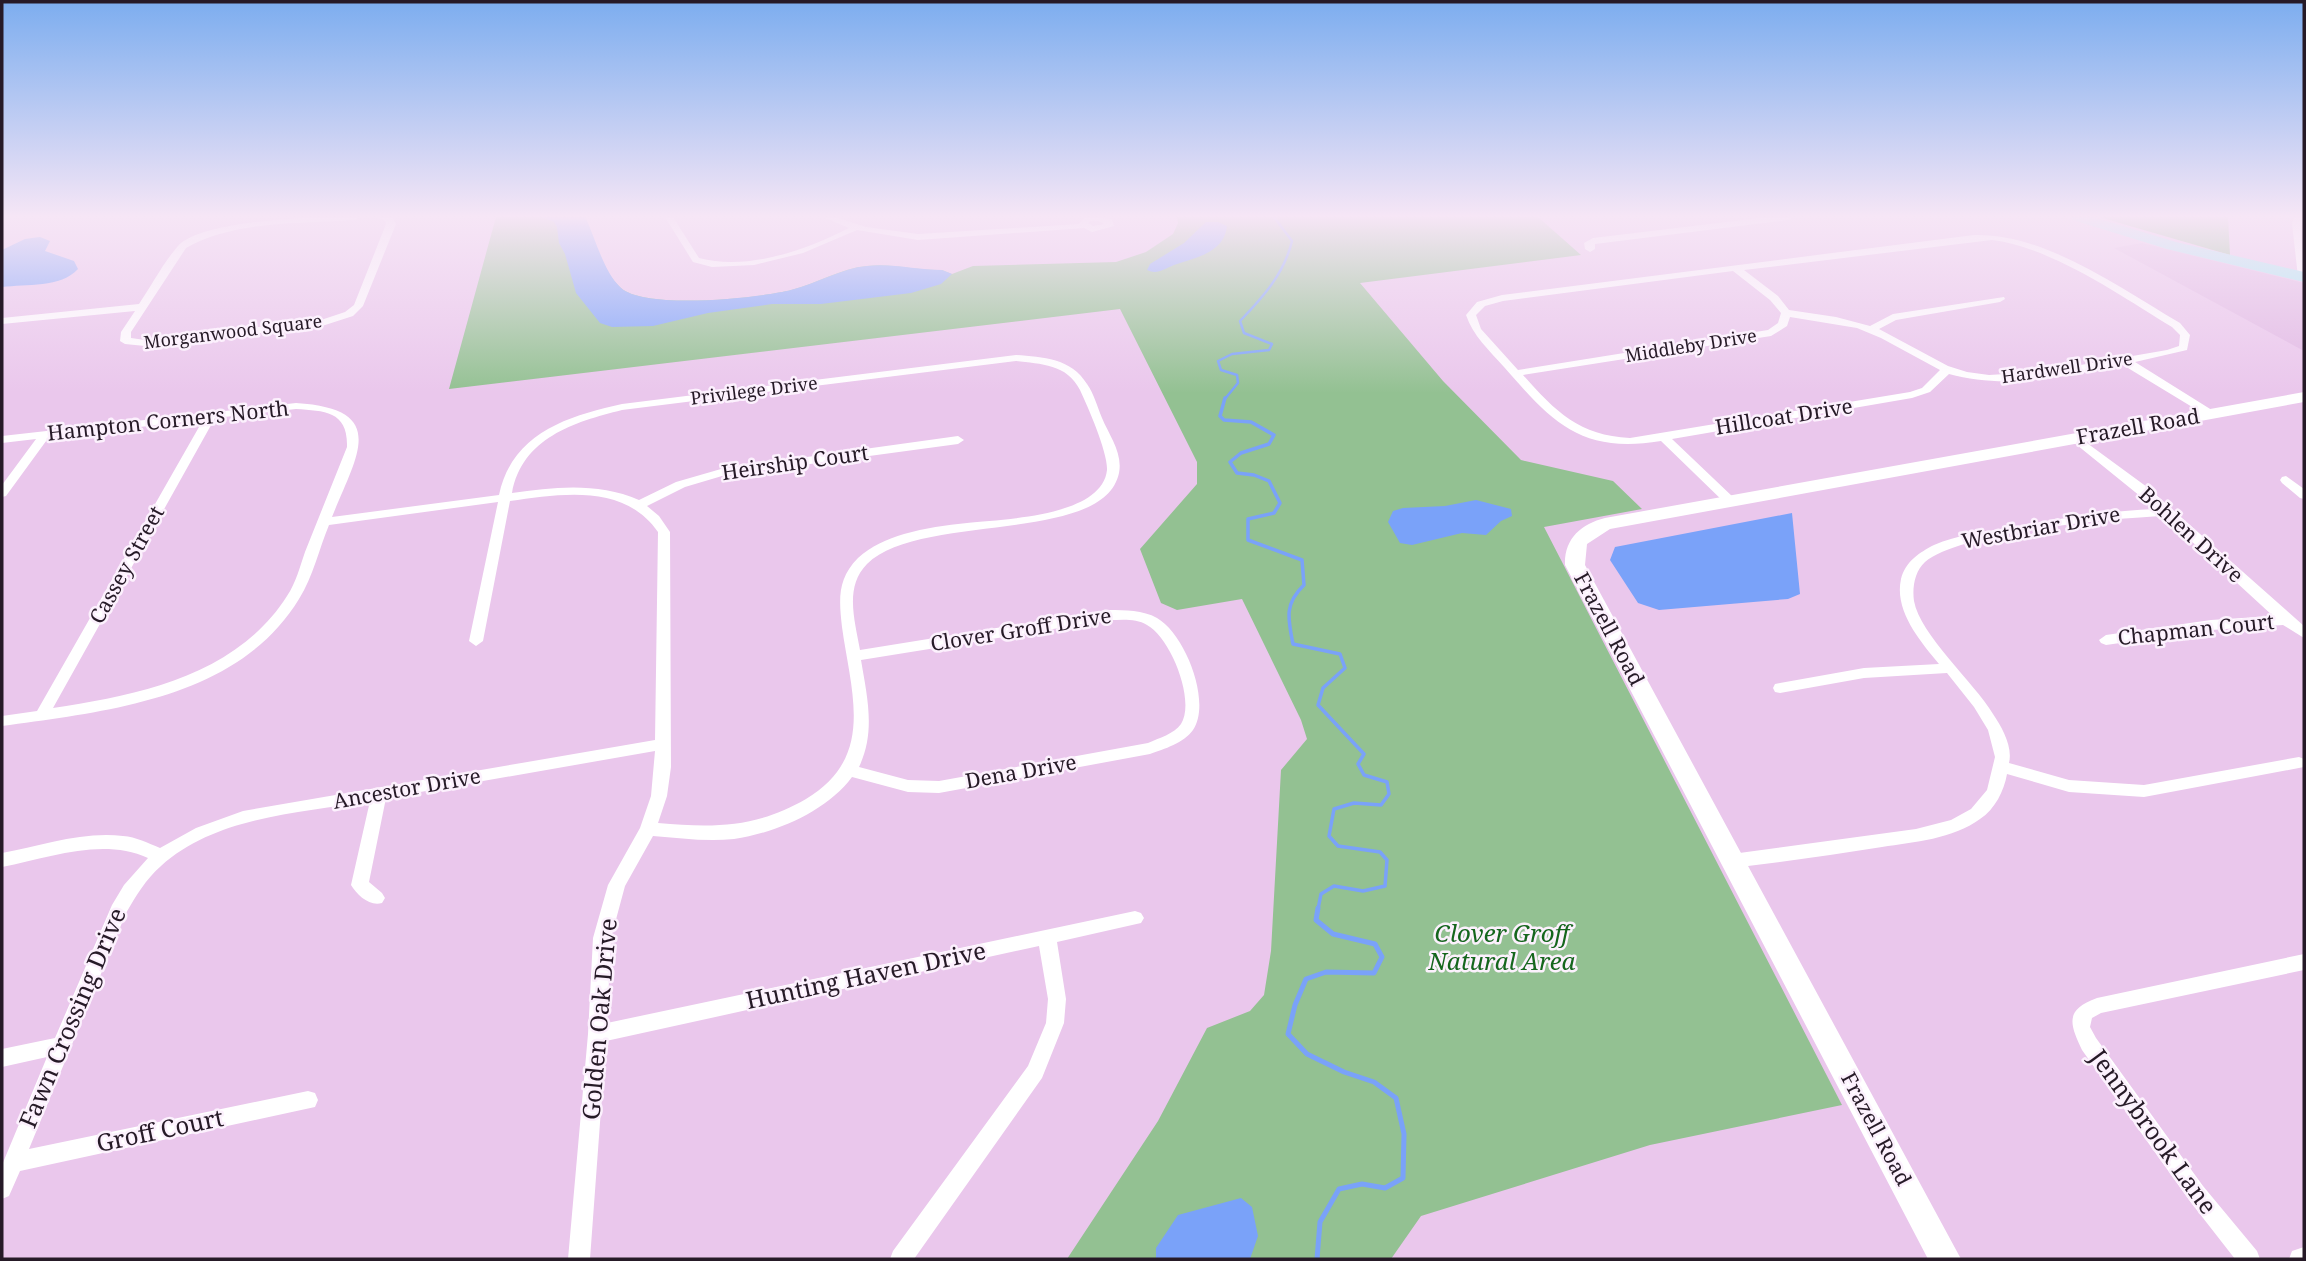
<svg xmlns="http://www.w3.org/2000/svg" width="2306" height="1261" font-family="'Noto Serif',serif">
	<style>
		.built { fill: #e1b9e4 }
		.green { fill: #93c192 }
		.water { fill: #7aa2f9 }
		.lines { fill: none; stroke-linecap: round; stroke-linejoin: round }
		.stream-far2 { stroke: #7aa2f9; stroke-width: 2.5 }
		.stream-far1 { stroke: #7aa2f9; stroke-width: 3.5 }
		.stream { stroke: #7aa2f9; stroke-width: 5 }
		.street { fill: #fff; fill-rule: evenodd }
		.secondary { fill: #fff; fill-rule: evenodd }
		.primary { fill: #a4ecf3; fill-rule: evenodd }
		.labels { text-anchor: middle; stroke-width: 5; stroke-linejoin: round; paint-order: stroke }
		.far-street-label { font-size: 18px; fill: #261a27; stroke: #fcf1fd }
		.street-label { font-size: 21px; fill: #261a27; stroke: #fcf1fd }
		.near-park-label { font-size: 24px; font-style: italic; fill: #15661d; stroke: #fcf1fd }
		.near-street-label { font-size: 24px; fill: #261a27; stroke: #fcf1fd }
	</style>
	<rect width="100%" height="100%" fill="#eac7ec"/>
	<path class="built" d="M2142,243L2304,283V351L2114,248Z"/>
	<path class="green" d="M496,217H585C595,239 602,271 621,288C646,310 759,298 791,290C816,284 841,268 867,266C892,263 917,271 942,270L952,274L973,266L1116,262L1146,252L1173,234L1178,223L1177,217H1538L1581,255L1360,283L1443,381L1521,460L1613,481L1642,509L1544,527L1842,1105L1650,1145L1421,1216L1391,1259H1067L1158,1121L1207,1028L1250,1011L1264,995L1271,951L1281,770L1307,739L1301,720L1242,599L1177,610L1161,603L1140,549L1197,484V462L1120,309L449,389Z
		M2099,217H2228L2230,255Z"/>
	<path class="water" d="M542,217H585C596,239 603,271 621,288C645,310 760,298 791,290C816,284 842,268 867,266C892,263 918,270 942,270L952,274L941,284L911,293L821,304H772L708,313L653,326L612,327L600,323L576,293L565,254L559,243L557,227L554,222Z
		M1206,222H1218L1227,226C1224,253 1195,258 1174,265C1164,269 1157,275 1147,270L1150,264L1184,243Z
		M40,237L50,241L45,251L74,261L78,269C61,288 26,284 2,287V250L25,239Z
		M1476,500L1511,509L1512,516L1501,521L1486,535L1462,533L1412,545L1400,543L1388,522L1393,511L1403,508L1445,506Z
		M1792,513L1800,594L1788,599L1659,610L1638,603L1610,560L1615,547Z
		M1241,1198L1252,1207L1258,1236L1250,1259H1156V1248L1178,1215Z"/>
	<g class="lines">
		<path class="stream-far2" d="M1224,400L1238,383L1237,375L1221,370L1218,361L1232,354L1269,350L1272,344L1244,333L1240,321C1263,297 1284,274 1292,241L1274,217"/>
		<path class="stream-far1" d="M1225,398L1220,416L1224,420L1251,422L1274,435L1269,444L1241,453L1230,462L1237,473L1254,475L1269,481L1280,503L1274,513L1248,519V540L1302,560L1304,585C1284,604 1288,619 1293,644L1340,654L1345,668L1323,688L1318,705L1364,754L1358,764L1364,775L1387,782L1389,794L1381,805L1354,803L1334,809L1329,836L1338,846L1380,852L1387,860L1385,886L1363,891L1334,886L1321,894L1318,909"/>
		<path class="stream" d="M1317,1259L1320,1222L1339,1189L1362,1184L1385,1188L1403,1178L1404,1134L1396,1098L1374,1082L1344,1072L1307,1054L1288,1034L1295,1005L1306,979L1326,972L1374,973L1382,957L1375,944L1333,934L1316,920L1318,908"/>
		<path class="street" d="M319,217H359L355,220C300,224 235,220 186,248L131,332V338L145,340L321,320L345,312L354,305L386,224L385,221L378,217H392L396,224L363,306L353,316L322,326L145,346L125,344L120,341L121,332L135,311L2,324V318L139,304C152,285 163,263 178,246C199,223 287,219 319,217Z
			M665,217H673L699,258C748,271 806,250 849,228L823,217H835L866,227L918,234L1079,224L1085,217L1112,219L1114,226L1092,232L1084,228L918,240L857,230L803,253L754,265L712,267L693,262ZM1090,221H1099L1104,224L1093,226L1088,223Z
			M1768,217H1793L1789,220L1595,244V249L1590,252L1585,249L1584,243L1593,238Z
			M2295,217H2303C2298,235 2306,261 2303,280L2298,277L2292,223Z
			M1974,235C2045,233 2120,288 2180,323L2190,335L2187,350L2135,362L2215,412V416H2207L2123,365C2067,376 2006,390 1949,374L1930,392L1912,398L1672,439L1734,498L1736,501L1734,504H1726L1661,441C1581,454 1553,423 1504,367C1489,350 1473,336 1466,315L1477,302L1502,295ZM1992,240C2051,247 2121,296 2172,327L2180,335L2179,346L2167,350L2040,372L1989,375L1967,372L1948,366L1879,329L1896,320L2000,302L2005,299L2004,297L1893,314L1870,326L1836,317L1789,310L1778,296L1744,270ZM1733,271L1770,300L1781,313L1778,323L1768,330L1518,370L1481,329L1476,315L1485,306L1503,301ZM1790,317L1857,328L1881,338L1940,370L1922,388L1910,392L1630,438C1579,436 1555,411 1523,375L1771,336L1787,326Z
			M1016,355C1043,357 1071,358 1087,384C1094,394 1097,406 1102,418C1109,435 1123,453 1119,473C1104,545 919,512 867,564C844,587 855,621 860,650L1109,610C1125,610 1143,610 1157,618C1185,634 1212,702 1193,730C1184,743 1164,749 1150,754L939,793L908,792L852,777C827,811 776,833 734,839C707,842 679,838 653,836L625,886L611,938L607,1023L1135,911L1141,913L1144,918L1141,923L1057,942L1066,999L1064,1023L1042,1078L914,1259H890L893,1251L1028,1066L1046,1023L1048,999L1039,946L606,1041L590,1259H568L588,1034L593,938L608,885L640,828L651,796L655,751L386,798L369,882L382,893L385,898L382,903C370,907 357,895 351,885L370,801C301,813 216,816 161,866C146,879 136,896 126,913L29,1149L308,1091L315,1093L318,1100L315,1107L20,1171L9,1196L2,1199V1165L47,1057L2,1067V1049L55,1038L112,905L124,885L148,858C102,837 49,858 2,867V853C40,846 83,831 123,836C136,837 148,843 160,848L196,828L243,811L655,740L658,532C624,483 561,494 510,501L483,641L476,646L469,641L498,502L329,525C319,549 313,577 299,599C238,699 107,711 2,726V716L37,711L203,420L49,437L6,496L2,497V485L36,439L2,443V436L296,403C391,409 356,456 332,517L499,495C512,433 568,416 622,404ZM1016,361C1041,364 1067,364 1080,390C1088,407 1108,453 1107,470C1102,517 1003,519 967,523C946,525 925,528 904,534C887,539 871,546 858,558C837,579 839,600 842,627C851,693 876,757 806,799C756,828 714,828 658,823L667,796L671,767L670,532L659,516L647,506L685,487L722,476L958,444L964,440L958,436L721,469L676,482L639,500C598,482 554,487 512,493C522,438 574,422 622,410ZM296,409C325,411 348,411 347,447C333,482 319,517 305,552C300,566 296,583 287,596C237,675 139,695 53,708L215,418ZM1109,620C1122,620 1136,618 1147,625C1170,637 1196,700 1181,724C1174,734 1159,738 1148,743L939,781L908,780L859,767C876,732 867,696 861,660Z
			M2076,435L2147,487L2304,626V638L2283,625L2211,630L2106,645L2101,643L2099,640L2106,635L2211,620L2273,616L2164,516C2115,518 1960,532 1925,562C1915,571 1912,587 1914,601C1920,635 1974,682 1993,714C2002,727 2013,747 2009,763L2069,780L2144,785L2299,757L2304,759V767L2144,797L2069,792L2007,774C2004,791 1995,809 1980,819C1953,839 1914,842 1882,847C1832,855 1782,862 1732,868L1726,866L1724,861L1726,856L1732,854L1916,829L1951,820L1971,809L1987,790L1995,757L1988,730L1974,707L1947,673L1864,678L1780,693L1775,692L1773,688L1775,684L1780,683L1864,668L1939,664C1920,641 1894,611 1901,579C1905,562 1920,552 1934,545C1957,535 1983,532 2007,528C2056,519 2106,511 2156,509L2072,441L2070,439Z
			M2286,476L2304,489V499L2300,498L2282,483L2280,480L2282,477Z
			M2304,954V970L2101,1013L2092,1018L2090,1027L2096,1038L2203,1186L2257,1251L2260,1259H2235L2189,1200L2082,1050C2070,1024 2064,1010 2097,998Z
			M2304,1247V1259H2289L2292,1251Z"/>
		<path class="secondary" d="M2304,392V402L1610,529L1587,544L1585,565L1961,1259H1928L1565,565C1564,539 1581,524 1605,518Z"/>
		<path class="primary" d="M2071,217H2093L2176,242L2304,272V282L2167,249L2073,220Z"/>
	</g>
	<linearGradient id="sky" x2="0" y2="1"><stop stop-color="#7cadef"/><stop offset="0.55" stop-color="#f6e6f6"/><stop offset="1" stop-color="#f6e6f6" stop-opacity="0"/></linearGradient>
	<rect width="2306" height="393" fill="url(#sky)"/>
	<g class="labels">
		<g class="far-street-label">
			<text transform="translate(233 332) rotate(-7)" y="6">Morganwood Square</text>
			<text transform="translate(1691 346) rotate(-9)" y="6">Middleby Drive</text>
			<text transform="translate(2067 368) rotate(-8)" y="6">Hardwell Drive</text>
			<text transform="translate(754 391) rotate(-7)" y="6">Privilege Drive</text>
		</g>
		<g class="street-label">
			<text transform="translate(1784 417) rotate(-9)" y="7">Hillcoat Drive</text>
			<text transform="translate(168 421) rotate(-6)" y="7">Hampton Corners North</text>
			<text transform="translate(2138 427) rotate(-10)" y="7">Frazell Road</text>
			<text transform="translate(795 463) rotate(-8)" y="7">Heirship Court</text>
			<text transform="translate(2041 528) rotate(-10)" y="7">Westbriar Drive</text>
			<text transform="translate(2191 535) rotate(42)" y="7">Bohlen Drive</text>
			<text transform="translate(127 565) rotate(-61)" y="7">Cassey Street</text>
			<text transform="translate(1609 629) rotate(62)" y="7">Frazell Road</text>
			<text transform="translate(1021 630) rotate(-9)" y="7">Clover Groff Drive</text>
			<text transform="translate(2196 630) rotate(-6)" y="7">Chapman Court</text>
			<text transform="translate(1021 772) rotate(-10)" y="7">Dena Drive</text>
			<text transform="translate(407 789) rotate(-10)" y="7">Ancestor Drive</text>
			<text transform="translate(1876 1129) rotate(62)" y="7">Frazell Road</text>
		</g>
		<g class="near-park-label">
			<text x="1502" y="942">Clover Groff<tspan x="1502" dy="28">Natural Area</tspan></text>
		</g>
		<g class="near-street-label">
			<text transform="translate(866 976) rotate(-12)" y="8">Hunting Haven Drive</text>
			<text transform="translate(73 1018) rotate(-67)" y="8">Fawn Crossing Drive</text>
			<text transform="translate(600 1019) rotate(-85)" y="8">Golden Oak Drive</text>
			<text transform="translate(160 1131) rotate(-12)" y="8">Groff Court</text>
			<text transform="translate(2153 1132) rotate(54)" y="8">Jennybrook Lane</text>
		</g>
	</g>
	<rect width="2306" height="1261" fill="none" stroke="#261a27" stroke-width="7"/>
</svg>
